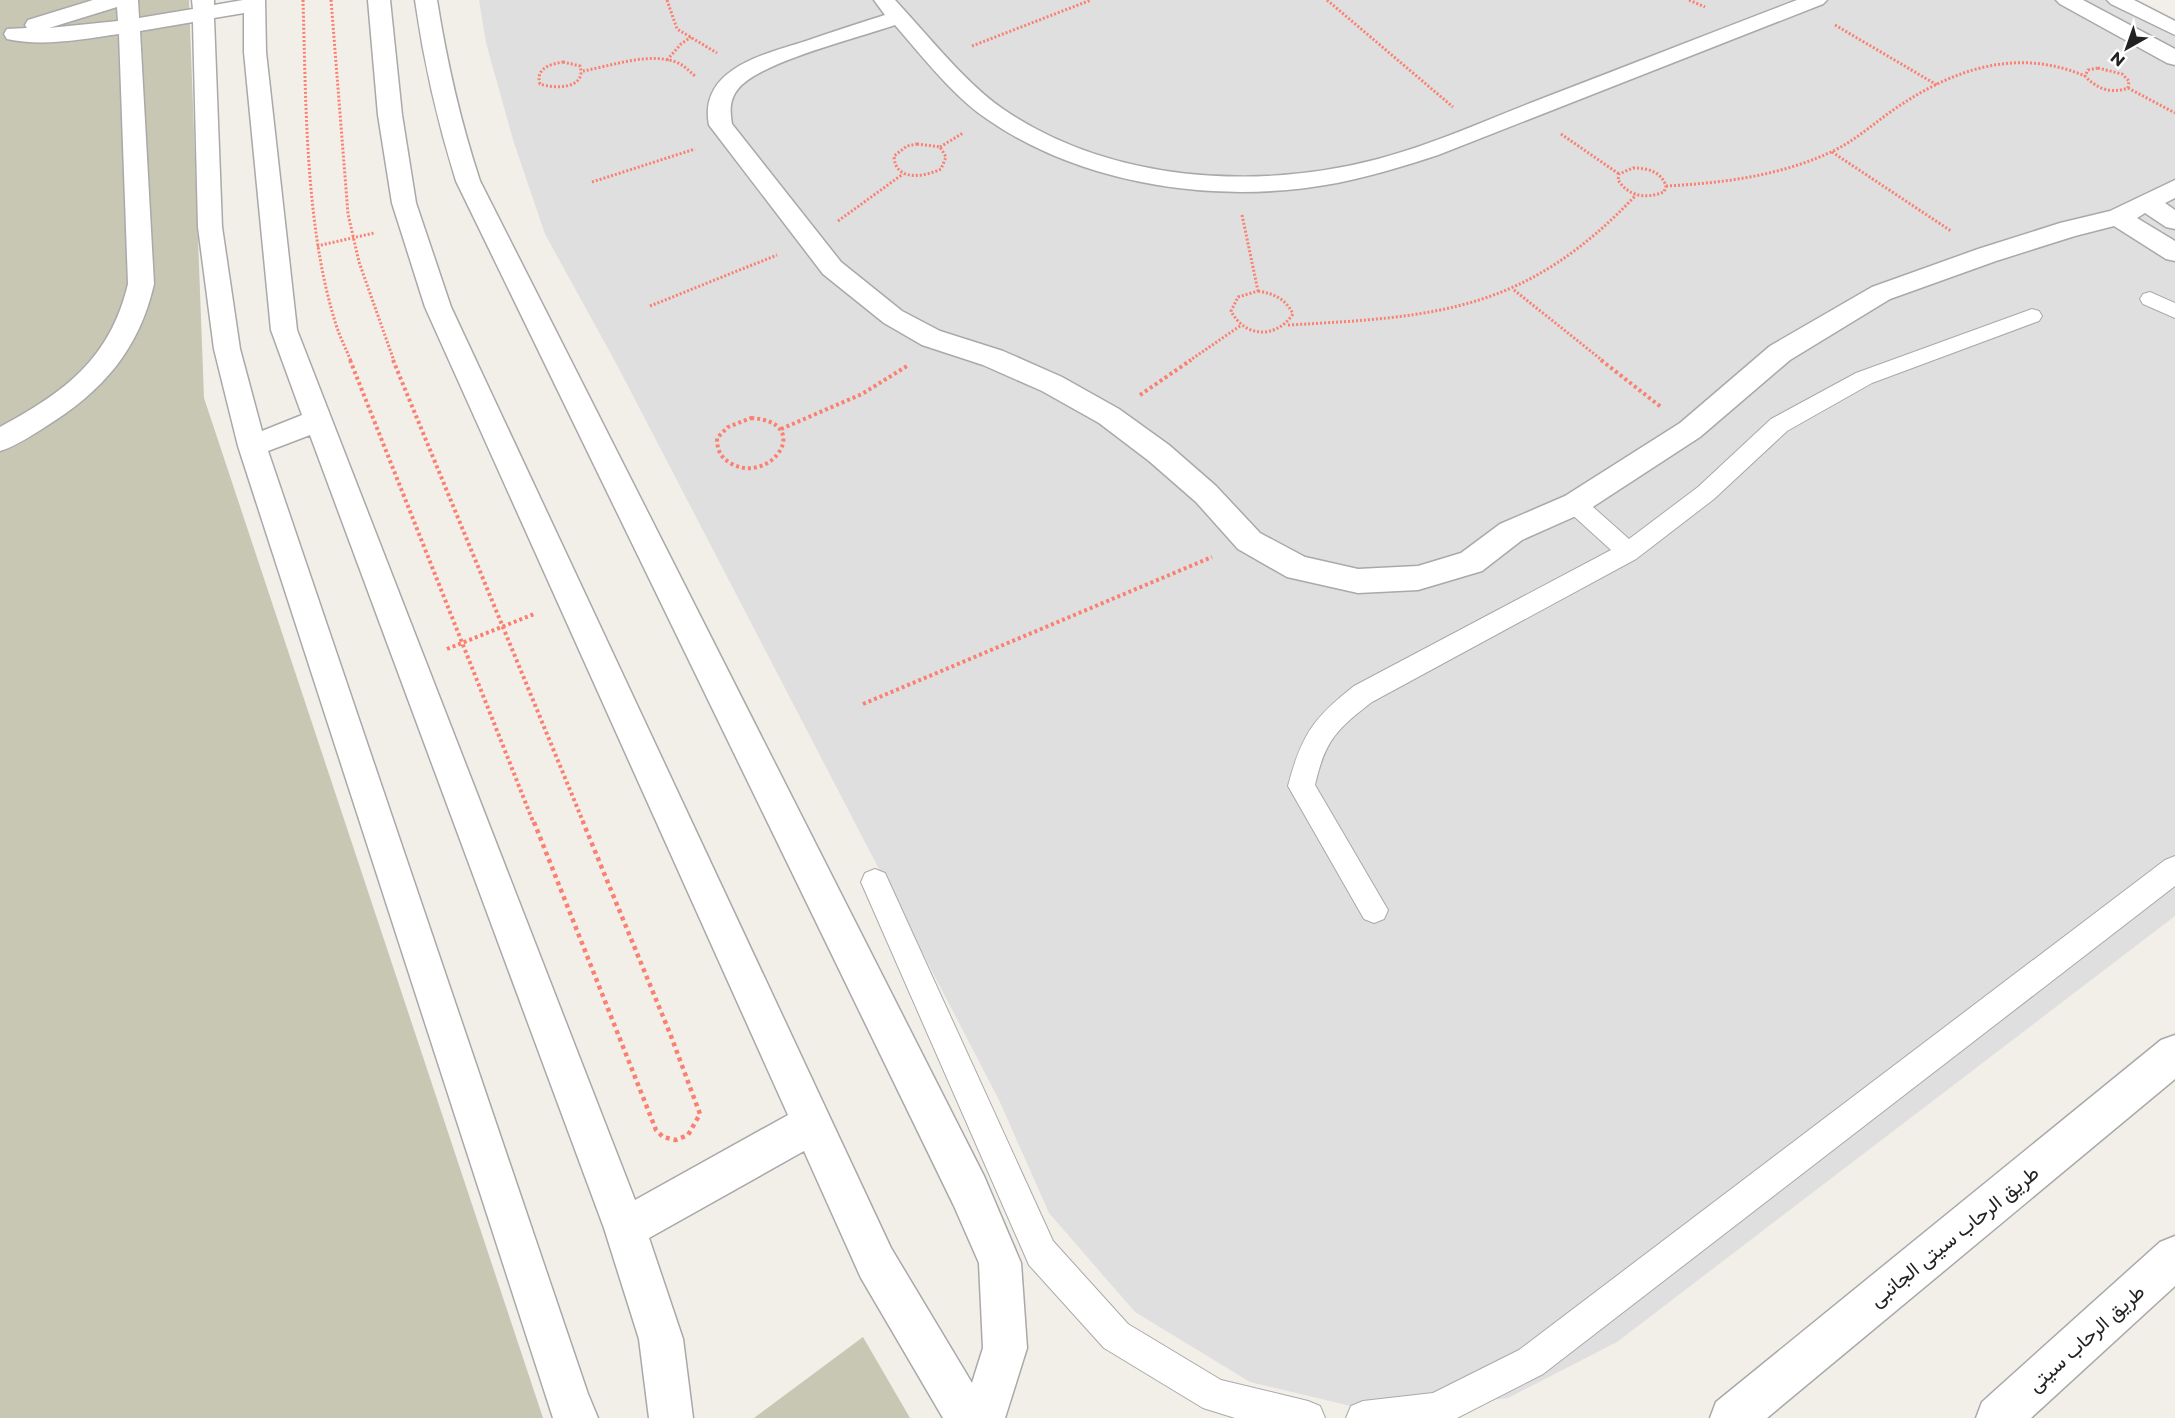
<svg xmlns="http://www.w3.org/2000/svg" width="2175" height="1418" font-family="Montserrat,Vazirmatn,sans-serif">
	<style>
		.residential { fill: #e0dfdf }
		.construction { fill: #c7c7b4 }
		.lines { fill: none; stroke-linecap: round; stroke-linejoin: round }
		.service-casing { stroke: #a9a9a9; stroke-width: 2 }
		.minor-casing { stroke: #a9a9a9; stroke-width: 3 }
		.path-far2 { stroke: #fa8072; stroke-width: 3; stroke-dasharray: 2 2; stroke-linecap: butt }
		.path-far1 { stroke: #fa8072; stroke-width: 4; stroke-dasharray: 3 3; stroke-linecap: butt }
		.path { stroke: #fa8072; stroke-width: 4.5; stroke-dasharray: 4 4; stroke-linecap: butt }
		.service { fill: #fff; fill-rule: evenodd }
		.minor { fill: #fff; fill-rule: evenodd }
		.labels { text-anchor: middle; stroke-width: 4.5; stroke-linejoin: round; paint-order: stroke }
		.near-street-label { font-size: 20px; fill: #222; stroke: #fff }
	</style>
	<rect width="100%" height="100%" fill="#f2efe9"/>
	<path class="residential" d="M479,0H2105L2175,37V916L1617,1342L1508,1398L1380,1413L1250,1382L1135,1312L1049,1213L999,1100L617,365L545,234L514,143L486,43Z"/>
	<path class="construction" d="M0,0H189L204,398L543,1418H0Z
		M863,1337L910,1418H754Z"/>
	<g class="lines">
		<g class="service-casing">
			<path id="service" d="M2150,292L2175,303V318L2143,304L2140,299L2143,294Z
				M2032,309L2039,311L2042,316L2039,321L1872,383L1787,431L1714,499L1636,559L1372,702C1337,729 1325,740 1315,785L1388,910L1384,919L1374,923L1364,919L1288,786C1301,736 1313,718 1354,686L1611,550L1567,510L1564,504L1567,498L1575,495L1583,498L1629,539L1698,487L1771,419L1856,373Z
				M2175,856V886L1543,1374L1457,1418H1346L1351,1406L1363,1401L1433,1393L1519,1350L2165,860Z
				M875,869L885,873L1053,1241L1128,1324L1221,1380L1308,1401L1320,1406L1325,1418H1235L1203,1408L1104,1348L1029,1265L861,882L865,873Z"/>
		</g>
		<g class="minor-casing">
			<path id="minor" d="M93,0H138L139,18L193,9L192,0H214V5L243,0H265L266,52L297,330L635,1200L788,1115L425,307L392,203L378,115L368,0H390L402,115L416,203L451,307L891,1248L972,1383L983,1348L979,1263L954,1206L456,181C437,120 424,63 415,0H437C447,63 460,120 480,181L984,1176L1021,1263L1027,1348L1005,1418H943L861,1278L804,1151L649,1238L683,1339L693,1418H649L639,1339L604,1228L310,435L268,451L588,1394L598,1418H553L238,446L214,349L198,227L193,22L140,31L154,284C139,350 102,392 45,427C31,436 16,446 0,451V427C65,392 110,359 128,284L119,34C84,39 42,47 7,39L4,34L7,29L27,28L25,25L28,20ZM117,7L118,21L49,28ZM244,13V52L271,330L302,415L262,431L240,349L222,227L214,18Z
				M874,0H895C926,33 966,84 1003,109C1110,182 1256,191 1378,159C1435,144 1491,118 1546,97C1630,65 1713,32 1797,0H1827L1823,4L1438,155C1405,166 1371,176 1337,183C1222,205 1085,187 987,119C953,96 922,56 895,25C858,38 759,62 738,89C729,100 730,112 732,124L841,262L902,311L940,331L1003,351L1062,377L1119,409L1169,445L1216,486L1260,533L1305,557L1358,569L1418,566L1461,553L1500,524L1565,496L1680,423L1770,346L1872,287L1978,249L2060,223L2110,211L2175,180V198L2165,203L2175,210V229L2166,227L2145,213L2137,218L2175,241V261L2166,259L2114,226L2075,236L1996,261L1890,299L1790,360L1700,437L1585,512L1522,540L1482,571L1418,590L1358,593L1287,577L1238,549L1196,502L1149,461L1099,423L1042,391L983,365L922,345L884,323L823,274L709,125C698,68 766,54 806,41C832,32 859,23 885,15Z
				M2056,0H2083L2175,49V65L2167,63L2060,4Z
				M2107,0H2134L2175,21V35L2111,4Z
				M2175,1035V1079L1767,1418H1710L1716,1402L2161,1040Z
				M2175,1236V1286L2031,1418H1976L1982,1402L2160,1242Z"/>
		</g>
		<path class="path-far2" d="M303,0C306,100 305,222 334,318C338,333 345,347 351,361
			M331,0L348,214L359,262L394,361
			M667,0L677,29L717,53
			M1327,0L1453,107
			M1689,0L1705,7
			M1835,25L1937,85
			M972,46L1091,0
			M667,60L681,44L691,37
			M563,62L580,66C587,89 555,89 540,84C535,68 551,64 563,62Z
			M2098,68L2122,74L2129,81L2128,88C2111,94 2097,89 2085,76L2088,70Z
			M583,71C611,66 648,52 676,62C684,65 689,71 695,76
			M2128,88L2175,113
			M1561,134L1619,174
			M917,144L940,147L946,157L941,169C924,177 895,182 894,156L907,146Z
			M940,147L963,133
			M1832,152L1951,231
			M1633,168C1647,168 1661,171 1666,186L1664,192C1646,199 1629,197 1618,180L1619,174Z
			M592,182L695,149
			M1666,186C1723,183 1779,176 1831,152C1855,141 1874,123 1896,108C1954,69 2017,47 2085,76
			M1242,215L1258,291
			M838,221L903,174
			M317,246L374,233
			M1514,290L1603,361
			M1258,291C1274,294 1285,298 1293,314C1276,339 1245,338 1231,311L1238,297Z
			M650,306L777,255
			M1288,325C1438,317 1527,311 1636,195
			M1189,361L1240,326"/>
		<path class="path-far1" d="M350,360L534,824
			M393,360L584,824
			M1601,360L1661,407
			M1140,395L1191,360
			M751,418C815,422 771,485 732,464C721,458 717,451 717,438L728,427Z
			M781,429L862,394L907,366
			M447,649L534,614
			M863,704L1212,557"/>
		<path class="path" d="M534,822L656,1130L663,1137L676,1140L688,1135L700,1114L671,1036L583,822"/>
		<use href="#service" class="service"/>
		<use href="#minor" class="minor"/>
	</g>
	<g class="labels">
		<g class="near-street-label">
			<text transform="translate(1954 1236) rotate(-39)" y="7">طريق الرحاب سيتى الجانبى</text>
			<text transform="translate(2086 1338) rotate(-42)" y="7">طريق الرحاب سيتى</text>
		</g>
	</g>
	<g transform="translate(2127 48) rotate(220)" stroke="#ffffff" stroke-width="4.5" paint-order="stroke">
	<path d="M0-4.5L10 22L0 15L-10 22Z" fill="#222222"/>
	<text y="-9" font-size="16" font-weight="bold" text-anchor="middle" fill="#222222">N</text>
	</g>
</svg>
